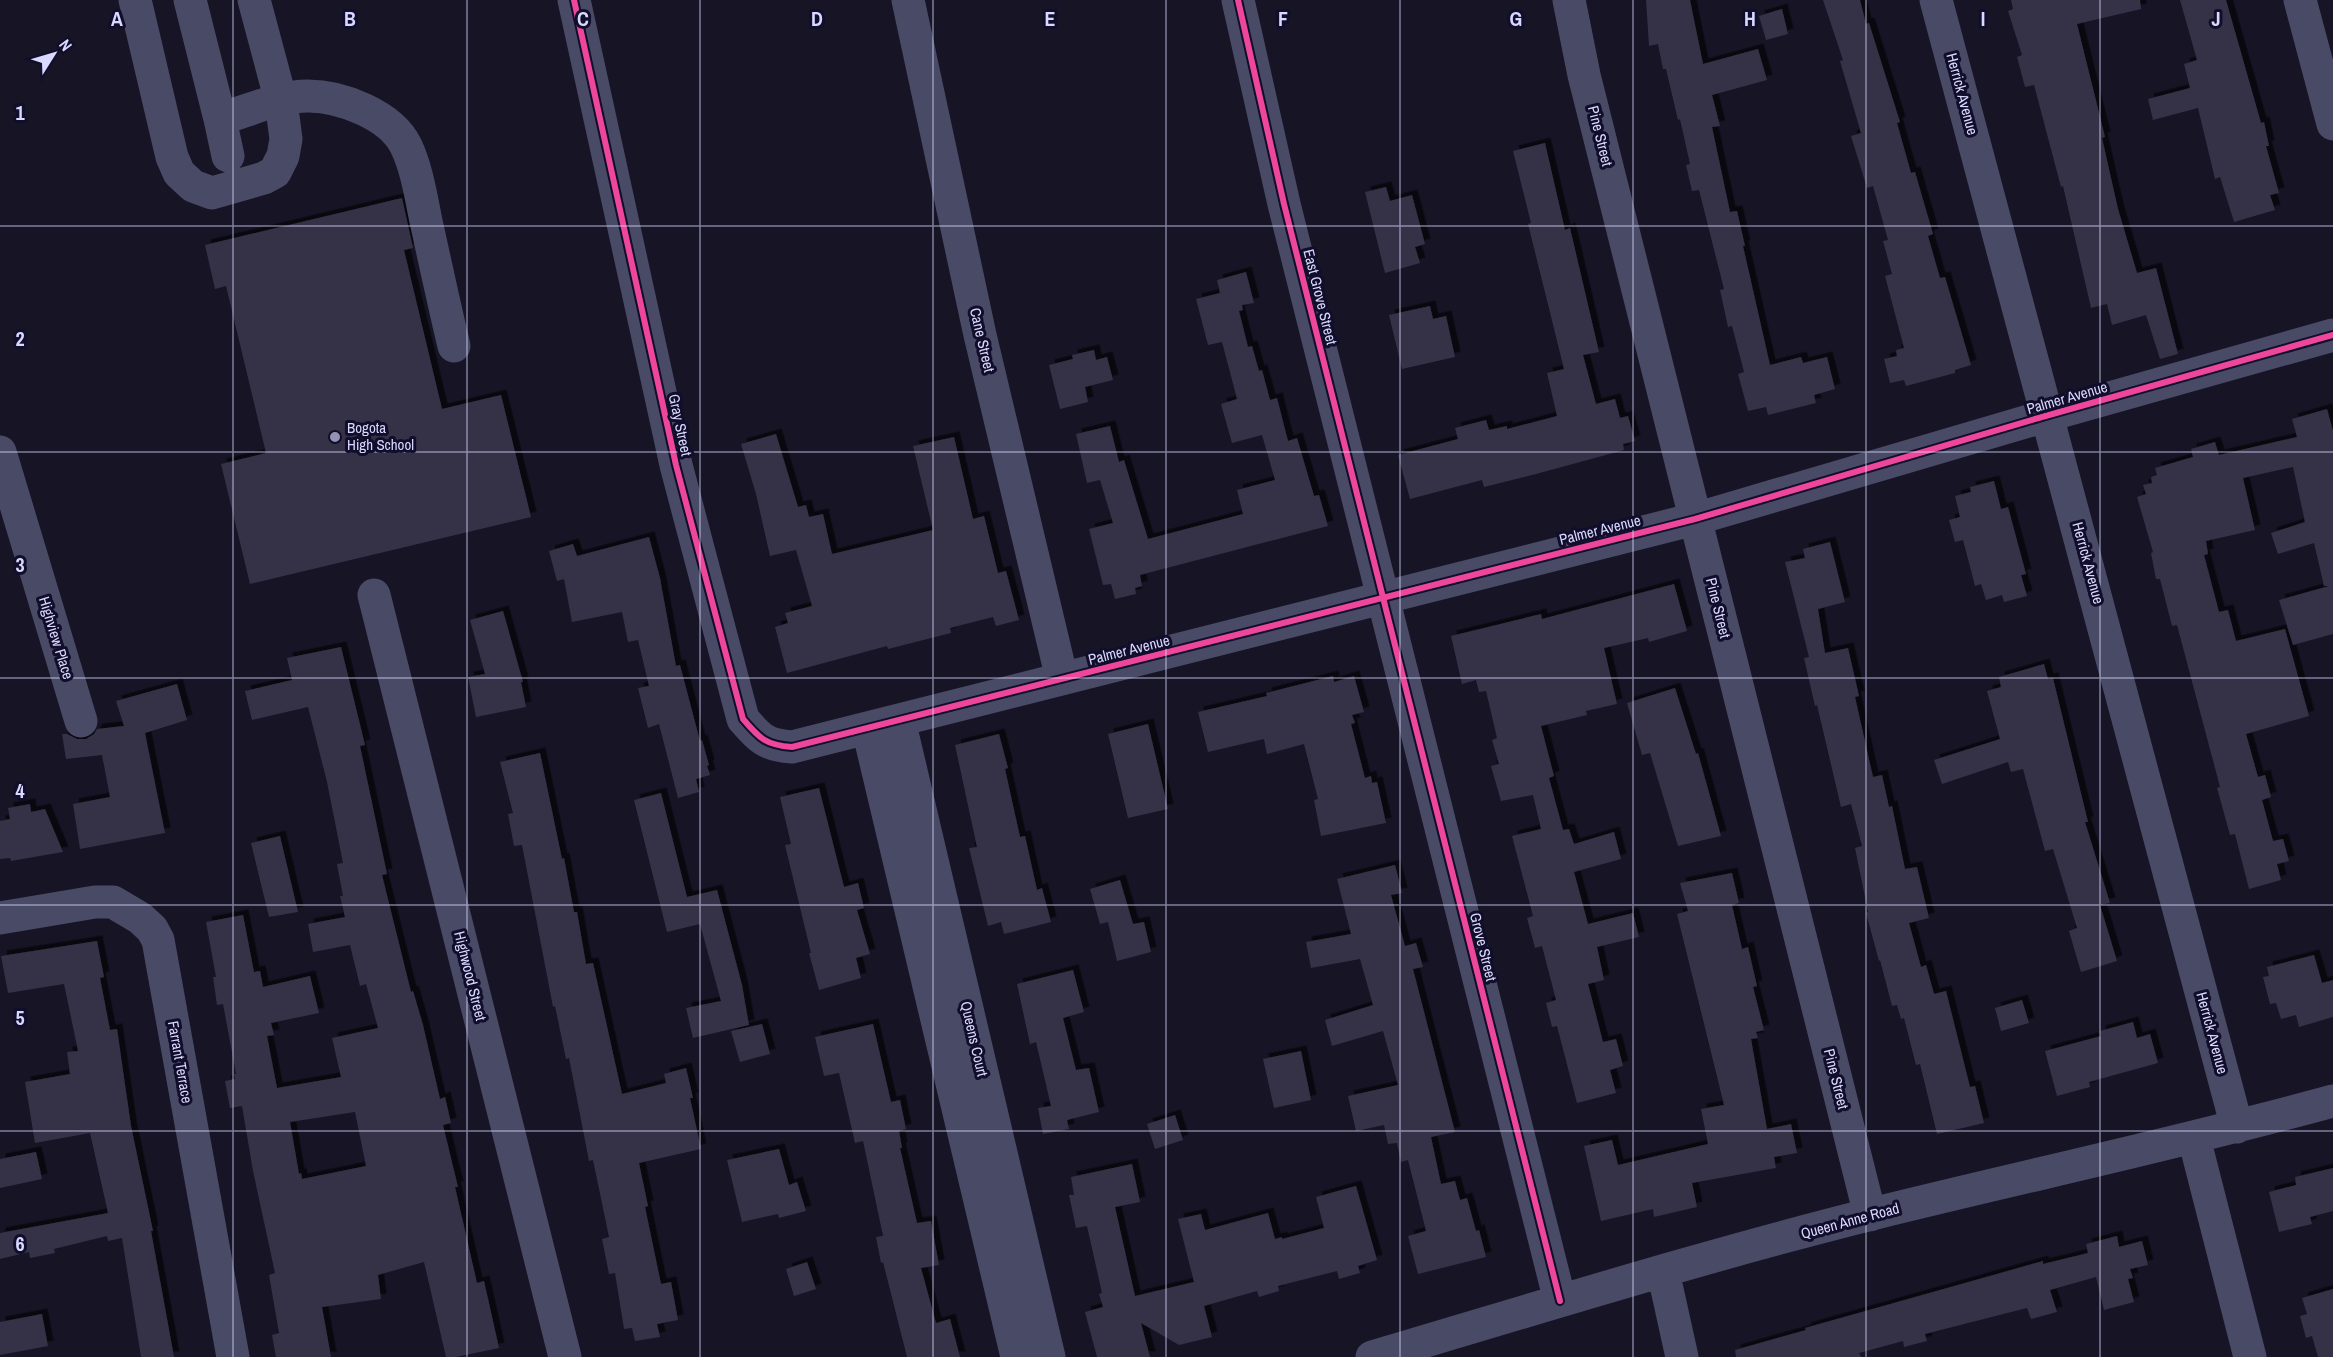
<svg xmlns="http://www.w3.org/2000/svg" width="2333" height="1357" font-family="'Archivo Narrow',sans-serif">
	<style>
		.building { fill: #343246; fill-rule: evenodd; filter: url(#shadow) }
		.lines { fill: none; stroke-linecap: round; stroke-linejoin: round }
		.minor { stroke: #494a66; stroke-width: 33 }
		.cycleway-casing { stroke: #110e2b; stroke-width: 10 }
		.cycleway { stroke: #ed469a; stroke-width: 6 }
		.grid { fill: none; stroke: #d9d8ff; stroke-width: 1.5; stroke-opacity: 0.55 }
		.poi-dot { fill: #9593b3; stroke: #110e2b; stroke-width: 2 }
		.labels { text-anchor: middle; stroke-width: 6; stroke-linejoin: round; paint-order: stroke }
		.street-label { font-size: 15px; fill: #d9d8ff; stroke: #110e2b }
		.poi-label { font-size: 15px; fill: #d9d8ff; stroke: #110e2b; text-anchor: start }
		.grid-label { font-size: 20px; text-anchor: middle; font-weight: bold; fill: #d9d8ff; stroke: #110e2b; stroke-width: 6; stroke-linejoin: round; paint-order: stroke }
	</style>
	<defs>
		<filter id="shadow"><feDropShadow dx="5.5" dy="-5.5" stdDeviation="0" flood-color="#0009"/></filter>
	</defs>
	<rect width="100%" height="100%" fill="#161425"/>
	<path class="building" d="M1646,0H1690L1703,64L1758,49L1767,80L1712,95L1720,126L1712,127L1730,212L1737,211L1745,246H1743L1770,365L1801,357L1803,363L1827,357L1835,389L1814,395L1816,403L1768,415L1766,407L1748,411L1738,374L1744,372L1732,326L1728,327L1720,290L1724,289L1699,190L1692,191L1686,165L1690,164L1680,119L1678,120L1666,69H1663L1658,44L1649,46Z
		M1823,0H1860L1866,24L1869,23L1900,122L1897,123L1911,173L1915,172L1933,234L1928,236L1940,278L1945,277L1971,365L1955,370V373L1906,386L1904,380L1890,383L1884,359L1897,356L1896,350L1904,348L1885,276L1892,274L1883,241L1888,240L1873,186L1867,188L1851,136L1861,133L1840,61L1843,60Z
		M2011,0H2140L2141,9L2077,24L2105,137L2102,138L2118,209L2137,273L2156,268L2178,354L2160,359L2146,315L2112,325L2107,304L2091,308L2063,186L2061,187L2034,85L2025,87L2017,57L2022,55L2008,11L2013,9Z
		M2180,0H2226L2261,123L2264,122L2269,146H2266L2279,193L2270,195L2275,210L2234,222L2220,177L2215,179L2198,108L2153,120L2148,99L2190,88L2184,64L2197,60Z
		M1782,9L1788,34L1766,40L1759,16Z
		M1545,143L1565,230L1570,228L1599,352L1583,355L1596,404L1615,399L1620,418L1628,416L1635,441L1623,444L1624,450L1536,474L1484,487L1482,480L1410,499L1398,455L1458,439L1455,428L1486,420L1489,430L1507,426V429L1557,416L1547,373L1564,369L1528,224L1531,223L1513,151Z
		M1386,187L1390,201L1412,195L1425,244L1415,247L1420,263L1385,273L1365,192Z
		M402,198L413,248L404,250L442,409L501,395L531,517L250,584L221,464L266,453L226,286L215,289L205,245Z
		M1246,272L1254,303L1242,305L1243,310L1239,311L1248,347L1252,346L1259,371L1262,370L1270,400L1277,398L1288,441L1297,438L1314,496L1319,495L1328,526L1140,575L1142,586L1135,588L1136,594L1115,599L1111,584L1103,585L1089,529L1113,523L1100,480L1087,483L1076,434L1110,426L1119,462L1124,460L1148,539L1243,514L1237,490L1275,480L1262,435L1232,443L1221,404L1237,399L1222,342L1208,345L1196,299L1220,293L1217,280Z
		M1430,306L1433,319L1446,316L1455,357L1402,369L1389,315Z
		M1094,350L1096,360L1107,357L1113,380L1085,387L1088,402L1060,409L1049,365L1073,359L1072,355Z
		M2327,409L2333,431V634L2293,645L2279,600L2329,586H2324L2314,543L2278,554L2271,533L2305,522L2293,467L2243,478L2255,530L2206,541L2208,554L2204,555L2219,612L2228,610L2236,641L2285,629L2309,716L2246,734L2258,777L2265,775L2271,797L2262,800L2273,841L2283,839L2289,861L2277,864L2281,880L2249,889L2235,834L2230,835L2217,788L2220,787L2177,625L2172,626L2160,579H2156L2151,553L2153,552L2137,497L2146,494L2143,485L2152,483L2151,477L2157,475L2155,468L2193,457L2191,449L2215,442L2219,455L2297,437L2292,419Z
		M776,434L798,507L806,505L809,517L823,514L832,554L933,530L913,446L954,437L973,519L984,516L998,573L1006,571L1019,620L996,626L993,617L950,628L951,633L888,649L887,646L787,673L775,627L788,623L785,613L812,606L796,550L770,556L756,494L741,444Z
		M1994,481L2001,509L2008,507L2026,574L2021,575L2027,596L2004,602L2002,595L1986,600L1981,584L1975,586L1963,540L1955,542L1949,520L1960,517L1955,496L1971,492L1970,487Z
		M649,537L660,578L676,666L680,665L700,741L702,740L709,765L707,766L710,775L696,779L699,792L678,798L659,724L648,728L638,688L649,686L638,640L628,642L622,612L572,622L564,579L557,581L549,551L573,544L577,556Z
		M1830,542L1845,602L1818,609L1825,653L1848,648L1859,696L1855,697L1873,777L1882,775L1889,807L1892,806L1905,869L1917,867L1929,918L1909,923L1921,967L1926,965L1934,994L1946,991L1970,1087L1975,1086L1984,1123L1937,1134L1920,1064L1916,1065L1904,1018L1901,1019L1897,1005L1892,1006L1880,960L1879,961L1866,913L1868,912L1855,848L1862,846L1851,804L1841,807L1817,705L1815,706L1804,658L1809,657L1785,562L1805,558L1803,549Z
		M1674,584L1687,631L1649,642L1648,638L1604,648L1617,704L1586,711L1587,715L1541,726L1554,776L1549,778L1563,830L1569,829L1574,844L1614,832L1621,859L1574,872L1588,924L1633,913L1639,937L1597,947L1604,980L1588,984L1603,1042L1616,1039L1623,1066L1610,1070L1616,1093L1577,1103L1557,1026L1552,1027L1546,1003L1556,1000L1542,946L1535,948L1527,918L1533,916L1512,836L1541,829L1533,795L1501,801L1491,766L1499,764L1492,740L1497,738L1486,691L1479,692L1476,680L1462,684L1451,636L1541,614L1542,619Z
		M503,611L523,682H521L526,707L476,717L468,677L485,674L470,620Z
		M341,647L365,745L360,746L387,874L382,875L411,992L413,991L423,1025L440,1099L445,1097L451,1123L443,1125L458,1187H455L477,1283L484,1281L499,1348L456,1357H446L424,1262L378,1275L381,1299L322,1307L331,1357H276L272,1335L279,1333L269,1275L275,1273L253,1171L242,1106L230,1108L225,1081L235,1079L234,1074H236L223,1004L217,1005L213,977H216L206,922L243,915L254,972L260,971L263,987L310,976L319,1013L271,1023L274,1035L267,1036L277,1088L341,1077L332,1038L378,1028L366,984L360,986L350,945L313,952L308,924L345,917L340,896H343L337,864L343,863L327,782L308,707L252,720L245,691L292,680L287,658ZM355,1112L366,1166L302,1179L301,1173L299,1174L290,1122Z
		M2044,664L2048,679L2053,678L2088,822H2085L2110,903L2100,905L2117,961L2081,972L2069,931L2077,928L2053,849L2045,851L2023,769L2011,772L2008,762L1942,784L1934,760L2000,739L1987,691L2001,687L1999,677Z
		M1333,676L1334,682L1354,676L1364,712L1352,715L1355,723L1351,724L1365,778L1371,776L1372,783L1377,782L1386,823L1321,836L1314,800L1318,799L1304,744L1267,754L1264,739L1208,752L1198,712L1267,696L1266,693Z
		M177,684L187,720L145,733L165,833L80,849L73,804L110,797L102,755L66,759L62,734H67L77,739H86L94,734L97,729L124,726L116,701Z
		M1675,688L1696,754L1698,753L1721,836L1678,846L1650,753L1642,755L1627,703Z
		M1148,724L1168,809L1128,818L1108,734Z
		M999,734L1008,768L1005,769L1020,837L1025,836L1037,890L1042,888L1051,922L1004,934L1001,922L988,926L969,848L977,847L955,745Z
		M540,753L562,859L564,858L574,912H577L586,964L593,963L622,1094L666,1083L664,1074L686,1068L693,1098H690L701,1149L639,1163L648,1206L645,1207L661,1284L671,1282L678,1320L657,1324L660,1337L635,1341L632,1328L624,1329L615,1273L609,1274L602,1239L609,1237L593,1160L589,1161L569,1058L566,1059L555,1006L553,1007L522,845L514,846L508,814L513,813L500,762Z
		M819,788L844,887L858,883L864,908L857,910L870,954L856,958L861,978L819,990L809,953H811L785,845L791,844L780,797Z
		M661,793L687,897L717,890L742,985L749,1025L693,1038L686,1008L721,1001L700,924L667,932L634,800Z
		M30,804L31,812L45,809L63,852L11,861L10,858L0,859V821L10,819L8,808Z
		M280,836L298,912L269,917L251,843Z
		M1395,865L1402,893L1391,895L1405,946L1416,943L1423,967L1413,969L1455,1132L1431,1137L1441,1184L1455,1181L1460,1200L1467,1198L1476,1231L1479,1230L1486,1257L1418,1274L1408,1236L1426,1231L1408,1160L1401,1162L1397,1143L1388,1144L1384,1125L1356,1131L1348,1096L1398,1085L1383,1031L1332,1046L1325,1020L1373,1005L1360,959L1311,968L1306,942L1351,934L1337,879Z
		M1732,873L1739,903L1732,905L1742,949L1748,947L1757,986L1753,987L1764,1030L1756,1032L1758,1038L1751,1039L1767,1129L1791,1124L1797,1153L1774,1157L1776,1168L1692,1183L1697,1207L1654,1217L1653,1209L1601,1221L1584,1146L1612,1140L1618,1165L1708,1144L1701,1109L1724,1105L1677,914L1688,911L1680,883Z
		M1120,880L1133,924L1144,922L1151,952L1117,961L1108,922L1100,924L1090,889Z
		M97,941L104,977L100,978L110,1030L117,1029L131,1126L153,1231H151L174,1357H141L122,1238L108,1241L107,1236L54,1249L55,1253L30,1258L29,1252L0,1259V1233L108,1213L90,1133L35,1143L25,1082L70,1074L67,1052L78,1051L64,984L8,993L1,956Z
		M2314,955L2322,983L2333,980V1017L2299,1027L2296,1015L2281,1019L2276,1003L2270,1004L2263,977L2269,976L2267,967Z
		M1073,970L1084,1012L1063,1018L1076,1070L1089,1068L1099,1112L1067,1120L1069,1129L1043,1134L1038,1108L1051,1106L1036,1042L1030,1044L1017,984Z
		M2022,1000L2029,1023L2001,1031L1995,1008Z
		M2133,1022L2137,1038L2150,1034L2158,1063L2089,1082L2090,1087L2057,1096L2045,1051L2101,1036L2100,1031Z
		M762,1024L770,1054L740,1062L731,1031Z
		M873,1024L891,1102L900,1100L906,1129L899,1131L902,1148H900L917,1223L931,1221L939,1265L921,1268L936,1323L950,1319L960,1357H907L883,1262L881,1263L876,1237L883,1236L863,1141L855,1143L839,1073L824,1076L815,1037Z
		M1301,1051L1311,1100L1274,1108L1263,1059Z
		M1175,1115L1183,1140L1155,1149L1147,1124Z
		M779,1149L789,1185L797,1182L806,1211L779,1218L778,1214L742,1222L727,1160Z
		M36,1152L42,1179L0,1188V1159Z
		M1132,1164L1140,1202L1115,1207L1135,1296L1194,1282L1178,1219L1201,1214L1205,1230L1268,1213L1275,1239L1282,1237V1239L1324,1228L1316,1197L1356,1186L1377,1260L1358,1266L1360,1273L1339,1279L1337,1271L1278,1286L1279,1291L1259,1297L1257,1291L1204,1306L1212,1337L1179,1345L1141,1323L1150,1357H1097L1085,1312L1103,1307L1099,1294L1102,1293L1087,1226L1076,1228L1069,1195H1074L1071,1177Z
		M2333,1168V1211L2310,1217L2312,1224L2279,1232L2269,1192L2296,1185L2295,1177Z
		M2117,1236L2119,1247L2142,1241L2148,1265L2130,1269L2133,1278L2128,1279L2134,1302L2104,1310L2096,1277L2050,1290L2057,1312L2031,1319L2027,1308L1925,1334L1927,1341L1904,1347L1903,1341L1859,1353L1861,1357H1736L1735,1350L1806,1330L1805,1328L2043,1261V1264L2088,1253L2086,1244Z
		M807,1262L816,1289L794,1296L786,1269Z
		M2333,1289V1357H2318L2312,1336L2306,1338L2300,1316L2307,1314L2302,1298Z
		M42,1314L48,1346L0,1355V1322Z"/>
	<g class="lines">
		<path class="minor" d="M135,0L172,157L179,173L193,186L212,193L264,178L275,172L283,156L286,139L281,101L254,0
			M190,0L220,119C248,111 279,96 308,96C341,96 391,115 406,146C417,169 421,197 426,221C435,262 444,304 454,346
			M574,0L676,465L743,719C760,739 766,745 792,747L1695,519L2049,415L2333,335
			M908,0L980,335L1062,679
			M1238,0L1284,204L1560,1301
			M1569,0L1584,75L1870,1215
			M1936,0L2237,1127
			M2300,0L2333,124
			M220,119L228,156
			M0,452L81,721
			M374,595L565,1357
			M899,720L1049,1357
			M868,729L1017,1357
			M0,918L95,902H113L140,918L152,929L158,940L233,1357
			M2194,1138L2250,1357
			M1663,1271L1682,1357
			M1372,1357C1538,1308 1704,1256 1872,1214C2025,1176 2180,1143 2333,1101"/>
		<g class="cycleway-casing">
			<path id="cycleway" d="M574,0L676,465L743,719C760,739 766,745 792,747L1695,519L2049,415L2333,335
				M1238,0L1284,204L1560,1301"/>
		</g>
		<use href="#cycleway" class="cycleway"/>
	</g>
	<path class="grid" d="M233,0V1357M467,0V1357M700,0V1357M933,0V1357M1166,0V1357M1400,0V1357M1633,0V1357M1866,0V1357M2100,0V1357M0,226H2333M0,452H2333M0,678H2333M0,905H2333M0,1131H2333"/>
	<circle class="poi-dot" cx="335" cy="437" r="6"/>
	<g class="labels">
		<g class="street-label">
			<text transform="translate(1962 94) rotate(75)" y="5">Herrick Avenue</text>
			<text transform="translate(1600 136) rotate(76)" y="5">Pine Street</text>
			<text transform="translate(1320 297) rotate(76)" y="5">East Grove Street</text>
			<text transform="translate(982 340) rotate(77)" y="5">Cane Street</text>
			<text transform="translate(2067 398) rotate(-16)" y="5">Palmer Avenue</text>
			<text transform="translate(680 425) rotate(78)" y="5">Gray Street</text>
			<text transform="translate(1600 530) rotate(-14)" y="5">Palmer Avenue</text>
			<text transform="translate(2088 563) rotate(75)" y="5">Herrick Avenue</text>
			<text transform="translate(1718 608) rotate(76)" y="5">Pine Street</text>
			<text transform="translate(56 638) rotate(73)" y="5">Highview Place</text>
			<text transform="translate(1129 650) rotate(-14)" y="5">Palmer Avenue</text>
			<text transform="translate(1483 947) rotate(76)" y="5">Grove Street</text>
			<text transform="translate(470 976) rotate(76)" y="5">Highwood Street</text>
			<text transform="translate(2212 1033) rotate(75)" y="5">Herrick Avenue</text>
			<text transform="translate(974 1039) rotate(77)" y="5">Queens Court</text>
			<text transform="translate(180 1062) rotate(80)" y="5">Farrant Terrace</text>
			<text transform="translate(1836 1079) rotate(76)" y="5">Pine Street</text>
			<text transform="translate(1850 1221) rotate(-15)" y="5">Queen Anne Road</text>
		</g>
		<g class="poi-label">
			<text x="347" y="433">Bogota<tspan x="347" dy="17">High School</tspan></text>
		</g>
	</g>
	<g class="grid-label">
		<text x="117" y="26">A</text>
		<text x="350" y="26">B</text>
		<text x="583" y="26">C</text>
		<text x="817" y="26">D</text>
		<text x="1050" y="26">E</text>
		<text x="1283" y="26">F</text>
		<text x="1516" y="26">G</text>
		<text x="1750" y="26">H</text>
		<text x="1983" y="26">I</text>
		<text x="2216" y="26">J</text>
		<text x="20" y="120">1</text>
		<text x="20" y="346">2</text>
		<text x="20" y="572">3</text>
		<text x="20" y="798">4</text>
		<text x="20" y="1025">5</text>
		<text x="20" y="1251">6</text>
	</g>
	<g transform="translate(54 54) rotate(53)" stroke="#110e2b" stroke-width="4.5" paint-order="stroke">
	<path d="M0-4.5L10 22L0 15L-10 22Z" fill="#d9d8ff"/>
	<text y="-9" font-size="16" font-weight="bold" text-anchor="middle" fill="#d9d8ff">N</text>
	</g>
</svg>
